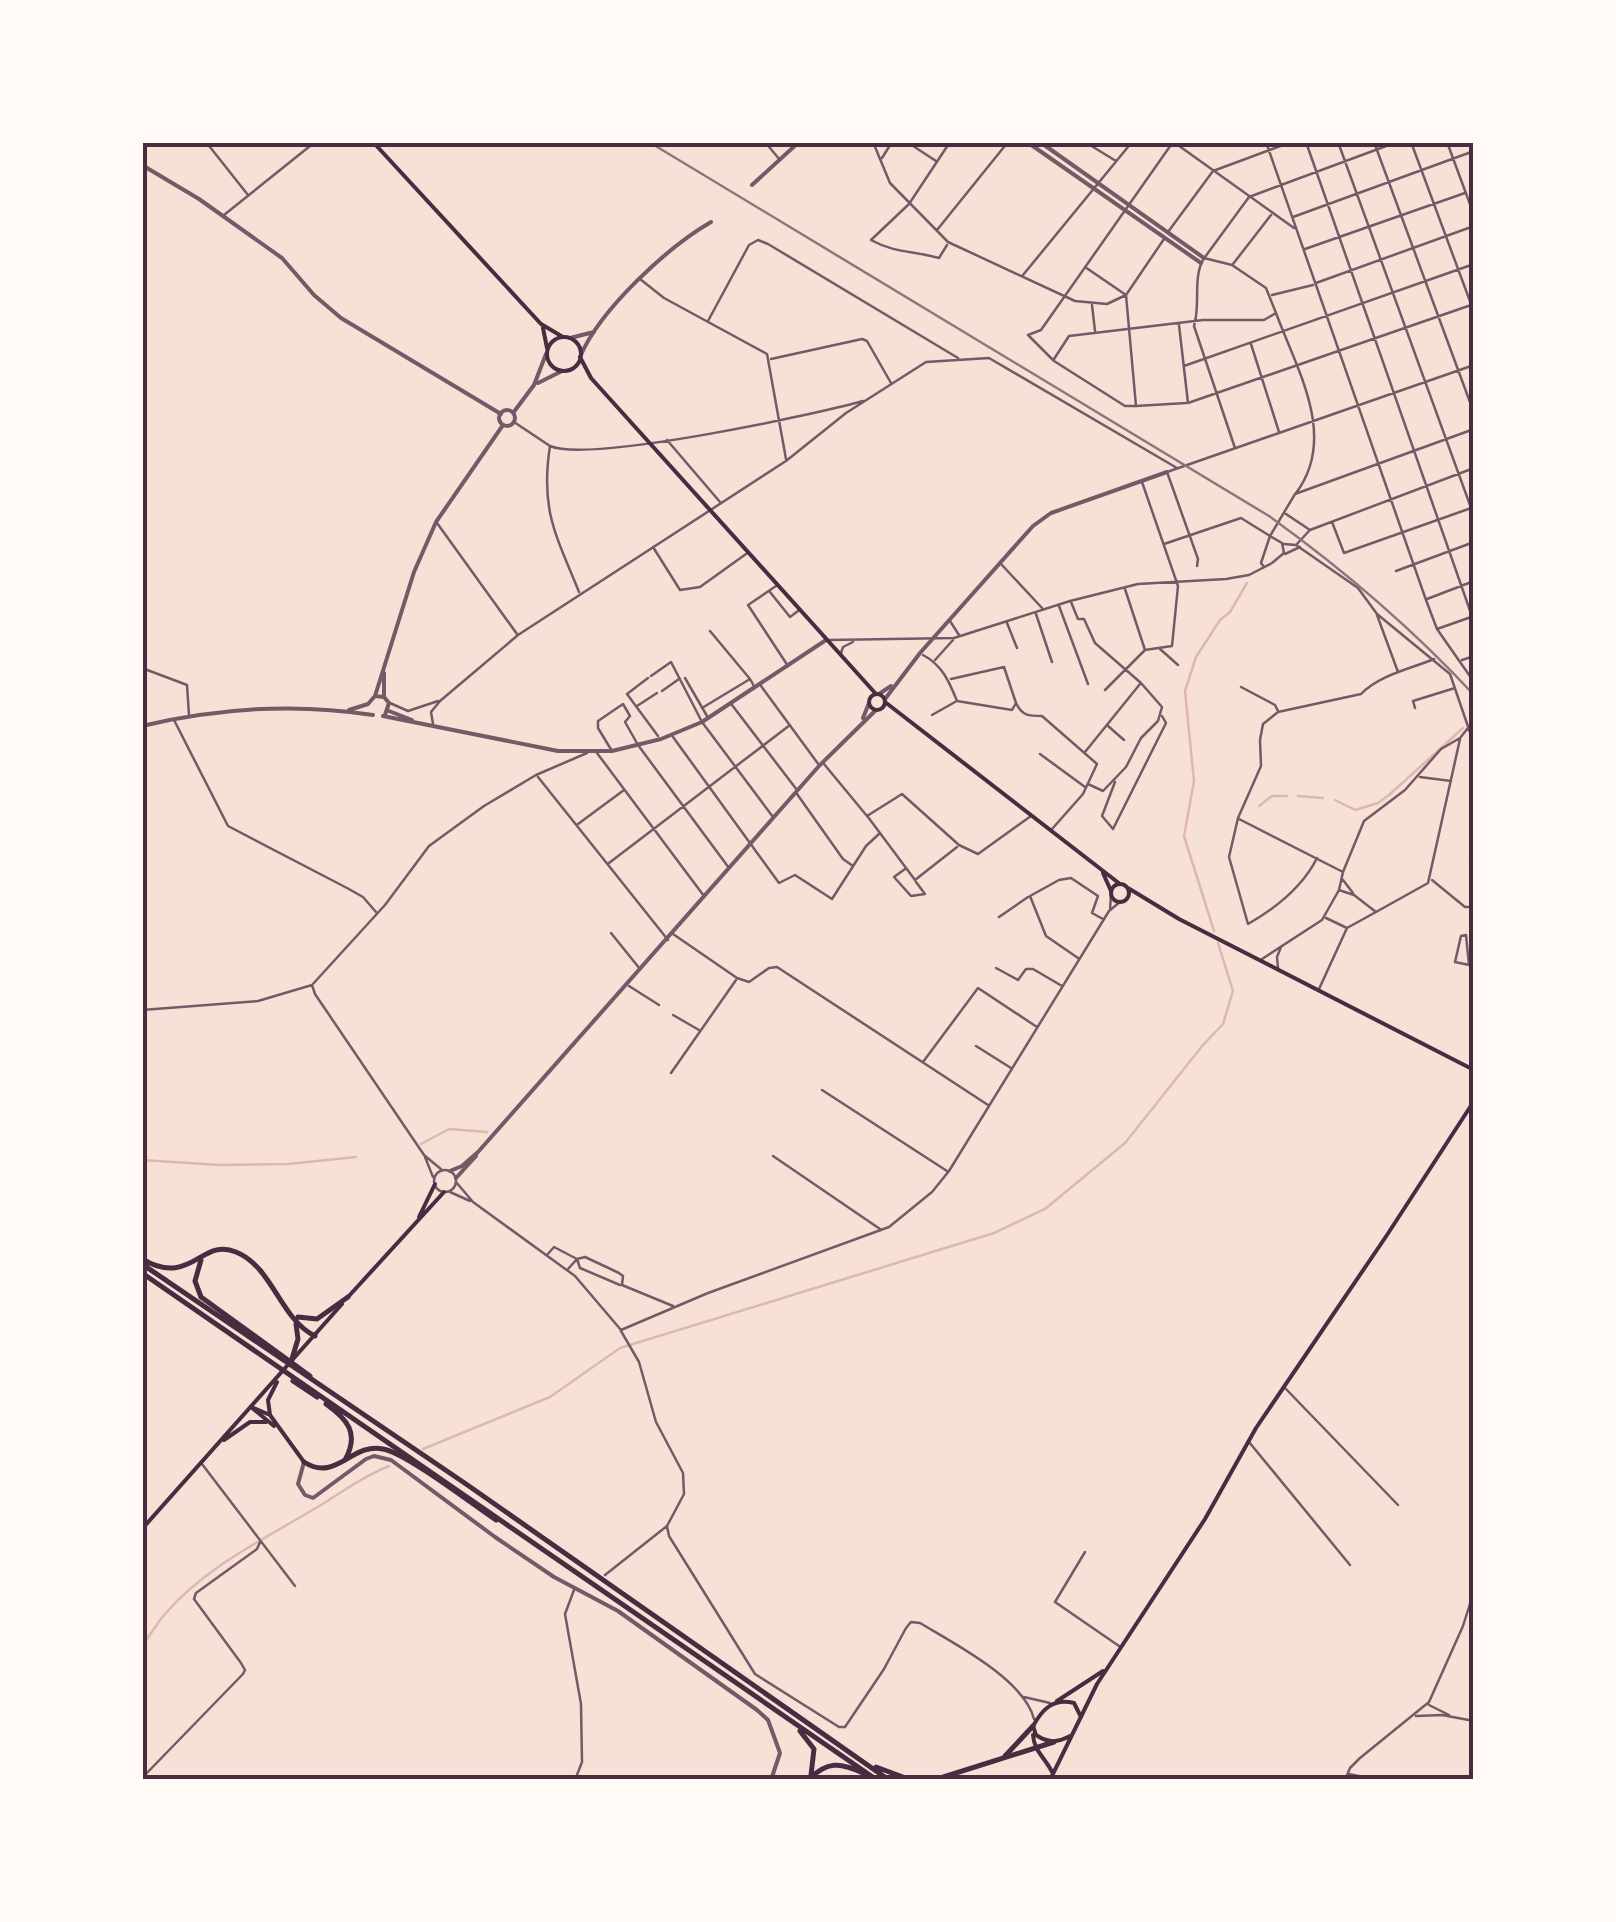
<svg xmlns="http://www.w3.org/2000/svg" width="1616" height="1922" font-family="'Golos Text',sans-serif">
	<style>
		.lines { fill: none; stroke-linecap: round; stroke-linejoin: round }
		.stream { stroke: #dcb8b0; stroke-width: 2.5 }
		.pedestrian { stroke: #755966; stroke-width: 2.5 }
		.minor { stroke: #755966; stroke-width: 2.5 }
		.tertiary { stroke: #755966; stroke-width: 4 }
		.secondary { stroke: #4a2c40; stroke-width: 4 }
		.trunk { stroke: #4a2c40; stroke-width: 5 }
		.rail { stroke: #8f747c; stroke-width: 2.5 }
		.neatline { fill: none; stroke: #4a2c40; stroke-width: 4 }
	</style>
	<rect width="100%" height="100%" fill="#f7e1d7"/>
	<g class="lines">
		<path class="stream" d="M1298,796L1323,798
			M1335,800L1355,810L1378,803L1389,795L1463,728
			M1259,806L1272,796H1287
			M1214,931L1184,836L1194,781L1185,691L1196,657L1220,620L1230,612L1247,583
			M421,1144L449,1129L487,1132
			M142,1160L220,1165L288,1164L356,1157
			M423,1449L550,1397L620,1348L994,1233L1045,1209L1125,1143L1203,1045L1223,1024L1233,991L1218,943
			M142,1646C150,1636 156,1624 165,1614C209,1563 273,1535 329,1500C349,1487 367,1475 389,1466"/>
		<path class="pedestrian" d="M1136,406L1186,403"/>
		<path class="minor" d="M206,142L248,195
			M765,142L780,160
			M873,142L890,183L948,242L1075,301L1107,304L1126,295L1164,239
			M907,142L936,161
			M1085,142L1116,161
			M1266,142L1426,600L1437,629L1474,682
			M1306,142L1474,622
			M1338,142L1474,516
			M1374,142L1474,413
			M1411,142L1474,312
			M1447,142L1474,215
			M1175,143L1294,228
			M882,158L892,142
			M224,215L315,142
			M1293,217L1474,151
			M937,230L1008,142
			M1168,232L1213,171L1291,142
			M947,245L939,258C915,251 894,253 871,240L909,204L950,142
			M1305,249L1465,193
			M1205,257L1249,197L1397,142
			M1233,264L1271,215
			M1085,267L1126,295L1136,406H1125L1054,361L1028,335L1041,330L1173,142
			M1023,275L1132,142
			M640,279L664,298L767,354L786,459
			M1316,283L1474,226
			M1272,295L1313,285
			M1092,305L1095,331
			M1276,313C1297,370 1338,437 1296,493
			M708,321L749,245L758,240L768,244L958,358
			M1179,325L1188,403L1474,304
			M1251,344L1279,432
			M771,359L862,339L867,341L891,383
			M1054,359L1069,336C1114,331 1159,325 1203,320H1264L1276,313L1266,288L1232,265L1204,258C1192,278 1201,304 1194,326L1235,448
			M1184,366L1474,264
			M514,422L550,446C540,510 556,535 579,592
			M667,440L720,502
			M550,446C589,463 813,415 863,401
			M1286,514L1310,530L1474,468
			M1332,522L1344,553L1474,507
			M437,523L517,634
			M1164,544L1241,518L1270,536L1295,494L1474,429
			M1284,544L1296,545L1309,531
			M1296,545L1358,588L1377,614L1450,674L1474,744
			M653,547L680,590L700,587L746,554
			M1285,554L1300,547
			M1001,564L1043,609
			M1197,566L1198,559L1167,472L1474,365
			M1396,571L1474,542
			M776,586L748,605L788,666
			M1125,589L1145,650L1172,646L1178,586L1142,482
			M770,592L790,617L798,611
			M1427,599L1474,581
			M1071,602L1078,619H1084L1095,643L1141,683L1162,707L1158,721L1141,738L1126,767L1103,791L1088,784
			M1059,606L1088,684
			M1036,614L1052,662
			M1377,615L1398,672
			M950,621L959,635
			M1007,623L1017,648
			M1437,629L1474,616
			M710,631L750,679
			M829,640L954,638L1070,601L1138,584L1226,579L1249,575L1272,563L1284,553L1282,543L1270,536L1261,563L1264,567
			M1160,649L1178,665
			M841,653L843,647L853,642
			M923,655C942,665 949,681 957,701L1012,710L1016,703L1004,667L951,679
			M935,660L953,640
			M1462,660L1474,656
			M142,668L187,685L189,715
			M651,676L671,662L702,722L773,817
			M648,678L627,694L658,736
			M685,678L707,716
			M761,686L819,765
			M1241,687L1275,705L1278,711
			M1105,690L1145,650
			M662,691L679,679
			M390,703L408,711L438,701
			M1016,703C1022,716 1029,716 1042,716L1097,764L1083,794L1052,829
			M732,705L797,790
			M637,706L657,693
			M702,708L750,679L754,686
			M1415,708L1413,701L1455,688
			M932,715L955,702
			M174,720L228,826L347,888L363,897L376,912
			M433,724L431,712L440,701L518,635L786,461L846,413L926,362L989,358L1177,468
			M1108,726L1124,740
			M673,737L779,883L795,875L832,899L866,846L879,834
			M612,751L598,728V721L623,704L630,716L625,722L638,745L729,868
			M1085,752L1140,684
			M597,753L704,896
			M1040,754L1085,787
			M824,764L867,816L902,794L959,845L978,854L1031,816
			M538,777L668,940
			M1420,777L1451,781
			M1115,782L1102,816L1113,829L1166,723L1162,716
			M797,794L843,859L853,866
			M868,817L915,880L957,847
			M1239,819L1343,872
			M578,824L624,790
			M1473,857H1474
			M1317,858C1302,888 1276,908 1248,924L1229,857L1238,818L1261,766L1260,740L1263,724L1278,712L1361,694C1379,675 1410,669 1434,659
			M1470,861L1474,866
			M609,863L790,725
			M905,869L894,877L911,896L925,894L916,882
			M1343,880L1353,893
			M1432,880L1465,907H1474
			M1474,885V889
			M1339,890L1354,895L1376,912L1428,883L1460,739
			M1110,910L1111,894
			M999,917L1028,897
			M1326,918L1347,928L1376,912
			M611,933L640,969
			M673,934L737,978L749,982L769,968L777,967L988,1105
			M1078,958L1046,936L1030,896L1059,880L1071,878L1098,896L1092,913L1103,919
			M1262,959L1322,920L1339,890L1343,872L1364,821L1405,790L1441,749L1460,738L1468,728
			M1469,965L1466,935L1461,936L1455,962L1474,966
			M996,968L1018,980L1026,969H1033L1062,986
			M1278,968L1277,957L1281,947
			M312,985L315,994L424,1155L442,1170
			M629,986L659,1005
			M1319,989L1347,928
			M142,1010L258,1001L312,985L385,905L429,846L484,806L536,775L587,753
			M673,1015L699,1030
			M976,1046L1011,1068
			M923,1062L978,988L1037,1027
			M671,1073L736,980
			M822,1090L947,1171
			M773,1156L880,1229
			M425,1157L433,1177
			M434 1181a11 11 0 1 1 22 0a11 11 0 1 1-22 0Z
			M456,1182L473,1202L575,1276L621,1330L708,1293L889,1227L932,1192L949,1171L1109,911L1120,902
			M450,1192L470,1201
			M547,1255L554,1247L577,1259L585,1257L619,1273L623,1276L622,1285L673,1306
			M568,1269L577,1259L580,1268L620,1285
			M621,1331L639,1362L656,1422L683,1473L684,1494L667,1526L669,1536L755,1674L839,1727H845L884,1669L906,1628L911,1622L920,1623C953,1643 1024,1679 1034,1719
			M1285,1388L1398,1505
			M1249,1442L1350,1565
			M202,1464L295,1586
			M1085,1552L1055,1602L1119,1646
			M605,1575L667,1526
			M574,1590L565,1614L581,1704L582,1762L575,1780
			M1024,1697L1050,1703
			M1429,1705L1449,1715
			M1416,1716L1442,1715L1474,1721
			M1349,1774L1377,1780
			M142,1778L243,1674L245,1670L241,1663L194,1599L196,1593L257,1549L260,1542
			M1345,1780L1350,1768L1360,1758L1429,1702L1463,1626L1474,1591"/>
		<path class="tertiary" d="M1027,142L1201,263
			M1040,142L1204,258
			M142,165L199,199L282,258L314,295L341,318L501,414
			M752,185L799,142
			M570,338L594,332
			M580,357C600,309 668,247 711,222
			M538,383L562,371
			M499 418a8 8 0 1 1 16 0a8 8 0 1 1-16 0Z
			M513,413L534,385L546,354
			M384,673V697
			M879,694L891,686
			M375,696L384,697L389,703L385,715
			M885,699L920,653L1033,526L1051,513L1167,472
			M368,704L375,696L414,572L436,522L503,425
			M349,710L368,704
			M389,711L412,720
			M383,716L558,751H612L661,739L702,722L826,640
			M863,718L869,703
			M142,726C218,708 296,703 373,715
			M450,1171L462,1166L478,1152L819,766L876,710
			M456,1178L476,1156
			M304,1462L298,1484L305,1495L313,1498L366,1459L374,1456L391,1460L495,1537L554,1577L618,1611L757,1710L768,1720L780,1753L771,1780"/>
		<path class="secondary" d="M373,142L541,324L563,337
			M543,328L547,348
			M547 354a17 17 0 1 1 34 0a17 17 0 1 1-34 0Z
			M580,357L591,378L876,694
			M869 702a8 8 0 1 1 16 0a8 8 0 1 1-16 0Z
			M885,702L1120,884
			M1103,873L1111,891
			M1111 893a9 9 0 1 1 18 0a9 9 0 1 1-18 0Z
			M1128,888L1179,919L1474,1070
			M419,1217L435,1184
			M348,1297L444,1192
			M251,1407L270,1415L304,1462
			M251,1407L274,1426
			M270,1415L268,1400L277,1382
			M224,1440L250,1422H266
			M142,1529L342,1304
			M1057,1701L1103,1671
			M1033,1735C1034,1752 1046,1758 1053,1774
			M1070,1736C1057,1743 1048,1743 1036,1735L1033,1726C1043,1708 1054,1698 1074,1703L1081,1717
			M1050,1780L1097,1684L1205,1519L1256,1428L1387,1235L1474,1101"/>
		<path class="trunk" d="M142,1259C191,1288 201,1237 236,1252C273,1267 280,1319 315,1336
			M201,1260L195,1281L201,1297L310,1376
			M142,1264L466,1484L889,1780
			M142,1273L877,1780
			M298,1317L317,1319L348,1297
			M291,1362L298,1339L296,1324
			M293,1381L317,1397
			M326,1404C347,1419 360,1433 345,1460
			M304,1462C336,1483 352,1442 383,1449C406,1453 472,1504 496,1520
			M800,1731L814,1749L811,1775
			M1005,1756L1033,1726
			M876,1767L911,1780
			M808,1780C827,1761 840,1762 863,1773
			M934,1780L1054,1742"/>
		<path class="rail" d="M649,142L1269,516C1344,570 1411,627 1474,695"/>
	</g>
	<rect width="1616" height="1922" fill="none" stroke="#fffaf5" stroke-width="290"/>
	<rect x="145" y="145" width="1326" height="1632" class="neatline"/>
</svg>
